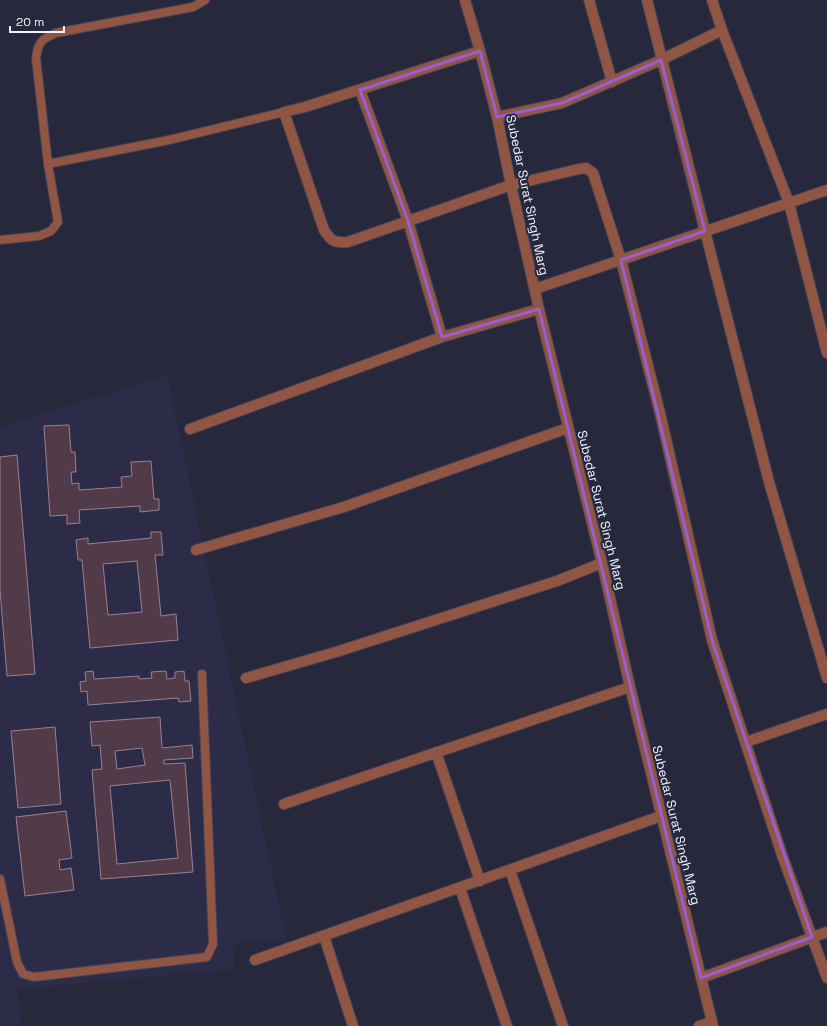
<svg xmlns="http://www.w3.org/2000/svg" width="827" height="1026" font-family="'Space Grotesk',sans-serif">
  <rect width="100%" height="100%" fill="#28283d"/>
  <path fill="#2d2c48" d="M167,375L286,939L233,943L234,969L18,989L20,1026H0V427Z"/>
  <path fill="#523b49" stroke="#9a8090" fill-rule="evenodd" d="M69,425L71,452H75L76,472H71L72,484L79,483V490L122,487L121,477L132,476L131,462L151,461L154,499H159V510L140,512V506L79,510L80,523L67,524V515L50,516L44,426Z
    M17,455L35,674L7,676L0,590V457Z
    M151,532H161L163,555H155L161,616L176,614L178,640L90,648L82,560H78L76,540L88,538V544L151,538ZM137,561L142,612L108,615L103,564Z
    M93,671L94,679L139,676V679L152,678L151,672L166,671L167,679L175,678V672L184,671L185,681H189L191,701L179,702L178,698L88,705L87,691L81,692L80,682L86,681L85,672Z
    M160,717L162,748L192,745L193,758L164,760V764L185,763L193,872L101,879L92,770L102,769L100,745L92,746L90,722ZM142,748L145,765L117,769L115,751ZM170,780L178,858L117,864L110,786Z
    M55,727L61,804L18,808L11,731Z
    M66,811L72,858L59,860L60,870L71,868L74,890L25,896L16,817Z"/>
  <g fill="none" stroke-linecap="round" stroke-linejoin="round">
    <g stroke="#444458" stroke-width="10">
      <path id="service" d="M48,164L169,140L284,112
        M0,240L39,236L51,231L58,222L48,164L36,58C38,42 42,39 56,33L193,7L205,0
        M0,879L17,962L23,974L34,977L207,957L213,944L202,674"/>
    </g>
    <g stroke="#444458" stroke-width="12">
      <path id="minor" d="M465,0L480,51L497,117L511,185L539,309L602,563L630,687L713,1026
        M589,0L612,82
        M647,0L705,231L769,482L827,678
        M712,0L722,30L789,203L827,353
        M480,51L305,107L284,112L324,230C331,241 334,243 348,242L511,185L579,169L586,168L593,173L621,260L660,413L712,640L782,855L827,978
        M360,90L408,221L442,337
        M497,117L562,103L661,60L722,30
        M535,289L827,190
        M190,429L442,337L539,309
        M196,550L344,507L568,428
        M246,678L336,652L557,581L602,563
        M746,742L827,714
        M436,752L480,881
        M284,804L630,687
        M510,870L563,1026
        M460,888L507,1026
        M324,936L353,1026
        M255,960L661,816
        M701,978L827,932
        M699,1026L711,1022"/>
    </g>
    <use href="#service" stroke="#915643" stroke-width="8"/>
    <use href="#minor" stroke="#915643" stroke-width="10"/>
  </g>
  <path fill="none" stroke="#995ecf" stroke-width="3" stroke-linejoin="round" d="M480,51L497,117L562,103L661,60L705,231L621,260L712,640L812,937L701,978L539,309L442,337L408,221L360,90Z"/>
  <g text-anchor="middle" stroke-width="4" stroke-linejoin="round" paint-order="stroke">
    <g font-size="13" fill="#f2f3fe" stroke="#28283d">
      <text transform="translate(528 195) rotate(78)" y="5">Subedar Surat Singh Marg</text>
      <text transform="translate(602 510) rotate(76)" y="5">Subedar Surat Singh Marg</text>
      <text transform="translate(677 825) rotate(76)" y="5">Subedar Surat Singh Marg</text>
    </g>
  </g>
  <path d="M10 26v6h54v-6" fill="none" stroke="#f2f3fe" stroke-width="2"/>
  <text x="16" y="26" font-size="12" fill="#f2f3fe" stroke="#28283d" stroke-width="3" paint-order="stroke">20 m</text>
</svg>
